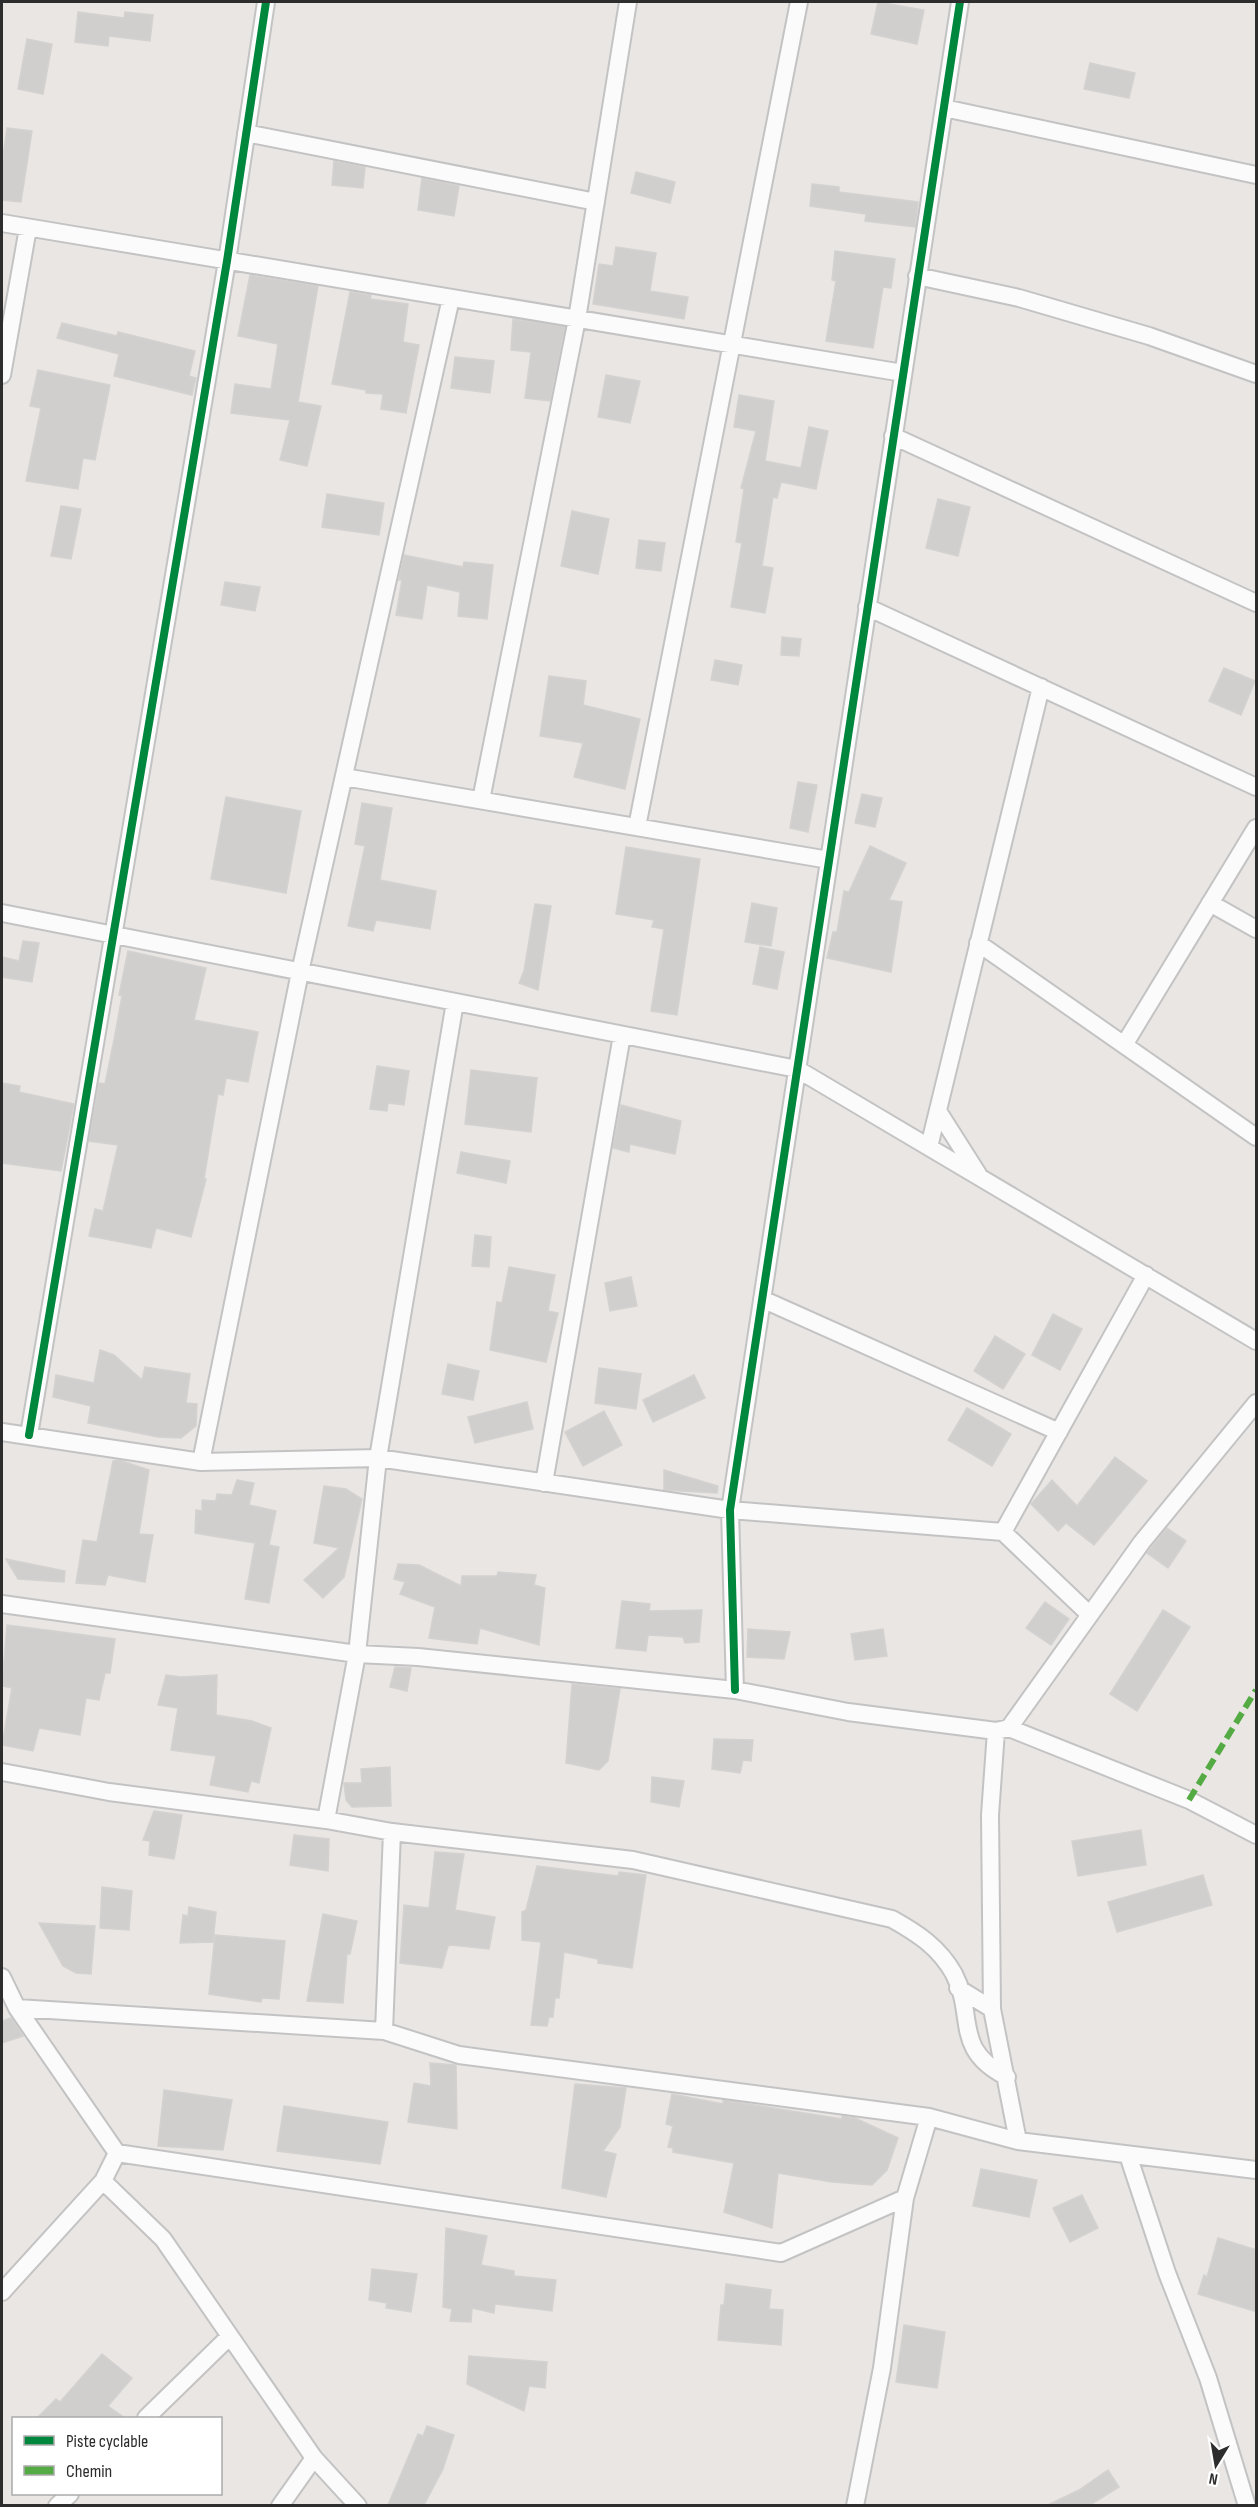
<svg xmlns="http://www.w3.org/2000/svg" width="1258" height="2507" font-family="'Sofia Sans Condensed',sans-serif">
  <rect width="100%" height="100%" fill="#e9e6e4"/>
  <path fill="#d1cfcd" stroke="#d4d2d0" stroke-width="1.5" d="M878,2L924,10L917,44L871,34Z
    M78,12L124,18L125,12L153,15L150,41L109,36L108,46L75,42Z
    M27,39L52,44L43,94L18,89Z
    M1090,63L1135,73L1129,98L1084,89Z
    M7,128L32,131L21,202L2,200V164Z
    M334,161L365,167L363,188L332,185Z
    M636,172L675,182L670,203L631,193Z
    M422,178L459,186L454,216L418,210Z
    M812,184L839,187V192L918,202L915,227L865,221L866,214L810,206Z
    M616,247L656,253L650,291L688,297L684,319L593,304L599,264L613,266Z
    M835,251L895,259L891,288L883,287L873,348L826,341L836,281L832,280Z
    M250,275L318,286L298,402L321,406L307,466L280,460L290,420L231,413L235,384L271,389L278,344L238,336Z
    M350,292L371,295L370,299L408,304L403,342L419,345L406,413L381,409L383,394L366,393V390L332,384Z
    M513,319L565,327L550,401L525,398L531,352L511,350Z
    M62,323L117,336L118,332L195,351L189,376L196,378L192,395L114,376L119,354L57,338Z
    M455,357L494,361L490,393L451,388Z
    M38,370L110,385L95,460L83,458L78,489L26,481L41,408L30,406Z
    M606,375L640,381L630,423L598,417Z
    M739,395L774,401L765,461L801,468L809,427L828,431L816,489L781,482L777,498L773,497L762,566L773,568L765,613L731,607L742,543L736,542L744,489L741,488L756,431L734,427Z
    M327,494L384,503L379,535L322,527Z
    M938,499L970,507L958,556L926,548Z
    M61,506L81,509L71,559L51,556Z
    M572,511L609,519L598,574L561,566Z
    M639,540L665,543L661,571L636,568Z
    M404,555L463,567L464,562L493,565L487,619L458,616L460,592L427,585L422,619L396,615L402,580H399Z
    M225,582L260,587L255,611L221,605Z
    M782,637L801,639L799,656L781,655Z
    M715,660L742,665L738,685L711,680Z
    M1224,668L1255,681L1241,715L1209,701Z
    M549,676L586,681L583,705L640,719L625,789L574,777L583,743L540,736Z
    M798,782L817,785L808,832L790,828Z
    M862,794L882,798L875,827L855,823Z
    M226,797L301,811L286,893L211,879Z
    M362,803L392,808L380,880L436,891L430,929L376,920L373,931L348,926L365,846L355,844Z
    M870,846L906,863L889,900L902,902L891,972L827,958L833,932H837L844,891L849,892Z
    M626,847L700,859L677,1015L651,1011L664,929L652,927L654,920L616,914Z
    M752,903L777,908L771,946L745,942Z
    M535,904L551,906L538,990L519,983L524,971Z
    M23,941L39,943L32,982L2,977V957L19,961Z
    M760,947L784,952L777,989L753,984Z
    M128,951L206,968L194,1020L258,1032L248,1082L226,1078L223,1095L218,1094L204,1179H206L191,1237L156,1228L151,1248L89,1236L95,1209L103,1211L118,1145L89,1141L99,1083L105,1084L114,1040L122,996L119,995Z
    M377,1066L409,1071L404,1105L388,1103L387,1111L370,1109Z
    M471,1070L537,1078L531,1132L465,1124Z
    M2,1083L20,1086L19,1092L74,1104L61,1171L2,1163Z
    M621,1105L681,1121L675,1154L630,1144L629,1152L613,1148Z
    M461,1152L510,1161L506,1183L457,1173Z
    M475,1235L491,1237L489,1267L472,1266Z
    M509,1267L555,1275L548,1311L558,1313L546,1362L490,1350L497,1302L502,1303Z
    M631,1277L637,1306L610,1311L605,1283Z
    M1053,1314L1082,1329L1060,1370L1032,1355Z
    M995,1336L1025,1354L1003,1389L974,1371Z
    M100,1350L114,1355L142,1380L145,1367L190,1374L186,1403L197,1404L196,1426L181,1438L158,1437L88,1423L91,1406L53,1397L56,1375L94,1383Z
    M448,1364L479,1371L473,1400L442,1394Z
    M599,1368L641,1374L636,1409L595,1403Z
    M694,1375L705,1398L653,1422L643,1400Z
    M527,1402L533,1429L475,1443L468,1417Z
    M967,1408L1011,1434L992,1466L948,1440Z
    M604,1411L622,1445L583,1466L565,1432Z
    M1115,1457L1147,1481L1094,1545L1066,1523L1058,1531L1031,1504L1052,1480L1077,1506Z
    M119,1460L149,1470L139,1534L153,1535L145,1582L108,1575L105,1585L76,1583L83,1540L97,1542L113,1461Z
    M664,1470L718,1486L717,1493L664,1490Z
    M237,1480L254,1483L249,1505L276,1511L269,1545L279,1547L269,1603L245,1599L255,1543L195,1533L196,1510L202,1511V1500L216,1501L217,1494L232,1495Z
    M324,1486L346,1489L362,1499L344,1577L323,1598L304,1580L339,1548L314,1543Z
    M1167,1528L1186,1541L1168,1568L1147,1553Z
    M6,1559L65,1571L64,1582L18,1579Z
    M398,1564L419,1565L461,1586L462,1576H497L498,1572L536,1575L534,1585L545,1588L539,1645L480,1628L477,1644L429,1638L435,1607L400,1594L405,1582L394,1579Z
    M622,1601L650,1604L649,1611L702,1610L699,1642L685,1643L683,1637L648,1635L646,1651L616,1648Z
    M1045,1602L1069,1619L1051,1645L1026,1628Z
    M1163,1610L1190,1627L1137,1711L1110,1694Z
    M7,1625L115,1639L110,1673H105L99,1700L86,1698L80,1735L39,1728L33,1751L2,1745L12,1688L2,1686Z
    M748,1629L790,1632L784,1659L747,1657Z
    M883,1629L887,1656L855,1660L851,1634Z
    M395,1667L411,1668L407,1691L390,1687Z
    M166,1675L181,1677L217,1675L216,1715L252,1721L271,1728L259,1783L251,1781L248,1792L210,1785L216,1756L171,1750L178,1708L158,1705Z
    M572,1684L620,1689L608,1761L599,1770L566,1763Z
    M714,1739L753,1740L751,1761L743,1760L740,1773L712,1769Z
    M390,1767L391,1806L352,1807L346,1800L344,1783H362L361,1769Z
    M652,1777L684,1781L679,1807L651,1802Z
    M154,1811L182,1815L174,1859L149,1855L150,1841L143,1840Z
    M1141,1830L1146,1865L1078,1876L1072,1841Z
    M294,1835L329,1839L328,1871L290,1865Z
    M435,1852L464,1854L455,1910L495,1917L489,1949L451,1945L448,1946L442,1968L400,1963L404,1905L429,1908Z
    M537,1866L618,1876L619,1872L646,1875L632,1968L598,1963V1959L564,1952L559,1998H555L553,2017H549L547,2026L531,2025L541,1942L522,1940V1912L526,1910Z
    M1203,1875L1212,1905L1117,1932L1108,1902Z
    M102,1887L132,1891L129,1930L100,1928Z
    M189,1907L216,1912L213,1942L180,1943L183,1915L188,1916Z
    M323,1914L357,1921L350,1954H347L343,2003L307,2001Z
    M39,1923L95,1926L91,1974L76,1973L63,1966Z
    M215,1935L285,1941L279,1999L262,1998L261,2002L209,1994Z
    M11,2018L23,2036L2,2043V2021Z
    M430,2063L456,2065L457,2129L408,2122L414,2083L431,2086Z
    M575,2084L626,2088L620,2127L603,2151L616,2154L606,2197L562,2188Z
    M164,2090L232,2100L223,2150L158,2146Z
    M672,2094L723,2104V2100L842,2119V2116L855,2118L898,2138L887,2170L872,2185L832,2182L778,2173L772,2228L724,2212L734,2163L673,2152V2148L668,2147L673,2126L666,2124Z
    M284,2106L388,2122L380,2164L277,2151Z
    M981,2169L1037,2180L1029,2217L973,2206Z
    M1082,2195L1098,2228L1070,2242L1053,2208Z
    M446,2228L487,2236L481,2265L514,2271V2276L556,2280L552,2311L495,2304L494,2313L472,2308L471,2322L450,2321L452,2309L443,2307Z
    M1218,2238L1257,2250V2312L1198,2294L1204,2275L1207,2277Z
    M372,2269L417,2274L411,2312L386,2308L387,2303L369,2300Z
    M726,2284L771,2290L769,2309L783,2310L781,2345L718,2340L721,2305H724Z
    M904,2325L945,2332L937,2388L896,2382Z
    M102,2354L132,2378L108,2406L125,2418H37L56,2399L60,2402Z
    M469,2356L547,2362L545,2388L529,2386L524,2411L467,2384Z
    M427,2426L454,2435L443,2469L424,2505H388L418,2434L423,2436Z
    M1108,2470L1119,2487L1090,2505H1048L1079,2490Z"/>
  <g fill="none" stroke-linecap="round" stroke-linejoin="round">
    <g stroke="#c4c3c4" stroke-width="20">
      <path id="minor" d="M944,108L1256,175
        M246,133L596,202
        M2,223L903,373
        M917,276L1019,298L1149,336L1256,374
        M2,375L28,228
        M893,436L1256,603
        M867,607L1256,787
        M344,777L829,860
        M481,800L577,319L628,2
        M637,827L799,2
        M1210,903L1256,929
        M2,913L797,1069L1256,1341
        M978,943L1256,1137
        M1124,1045L1256,828
        M938,1111L978,1174
        M929,1147L1041,687
        M762,1299L1059,1432
        M2,1432L201,1462L378,1458L730,1510L1003,1532L1090,1615
        M29,1435L227,261L266,2
        M201,1462L300,972L451,298
        M544,1483L622,1035
        M1003,1532L1146,1275
        M2,1604L357,1654L418,1657L735,1690L848,1712L996,1731L1009,1728L1189,1800L1256,1835
        M735,1690L730,1510L960,2
        M1009,1728L1142,1542L1256,1403
        M996,1731L990,1815L992,2009L1018,2141
        M2,1772L109,1792L326,1820L392,1832L633,1860L892,1919C917,1933 939,1947 954,1974C976,2016 952,2049 1007,2077
        M326,1820L357,1654L378,1458L455,1002
        M2,1977L17,2008L117,2153L103,2181L163,2239L314,2458L358,2506
        M958,1988L992,2009
        M17,2008L384,2031L459,2055L929,2117L1018,2141L1256,2170
        M384,2031L392,1832
        M117,2153L781,2253L905,2198
        M1128,2155L1167,2273L1208,2378L1247,2506
        M2,2292L103,2181
        M146,2418L230,2336
        M57,2506L70,2494
        M280,2506L314,2458
        M855,2506L882,2368L905,2198L929,2117"/>
    </g>
    <use href="#minor" stroke="#fcfbfb" stroke-width="16"/>
    <path stroke="#54ab44" stroke-width="6" stroke-dasharray="12 6" stroke-linecap="butt" d="M1189,1800L1256,1690"/>
    <g stroke="#fff" stroke-width="11">
      <path id="cycleway" d="M29,1435L227,261L266,2
        M735,1690L730,1510L960,2"/>
    </g>
    <use href="#cycleway" stroke="#00873e" stroke-width="8"/>
  </g>
  <rect width="1258" height="2507" fill="none" stroke="#2d2d2d" stroke-width="6"/>
  <rect x="12" y="2417" width="210" height="78" fill="#ffffff" stroke="#ababab" stroke-width="1.5"/>
  <rect x="24" y="2436" width="30" height="9" fill="#00873e" stroke="#ababab" stroke-width="1.5"/>
  <text x="66" y="2447" font-size="18" fill="#2d2d2d">Piste cyclable</text>
  <rect x="24" y="2466" width="30" height="9" fill="#54ab44" stroke="#ababab" stroke-width="1.5"/>
  <text x="66" y="2477" font-size="18" fill="#2d2d2d">Chemin</text>
  <g transform="translate(1216 2465) rotate(191)" stroke="#ffffff" stroke-width="4.5" paint-order="stroke">
  <path d="M0-4.5L10 22L0 15L-10 22Z" fill="#2d2d2d"/>
  <text y="-9" font-size="16" font-weight="bold" text-anchor="middle" fill="#2d2d2d">N</text>
  </g>
</svg>
